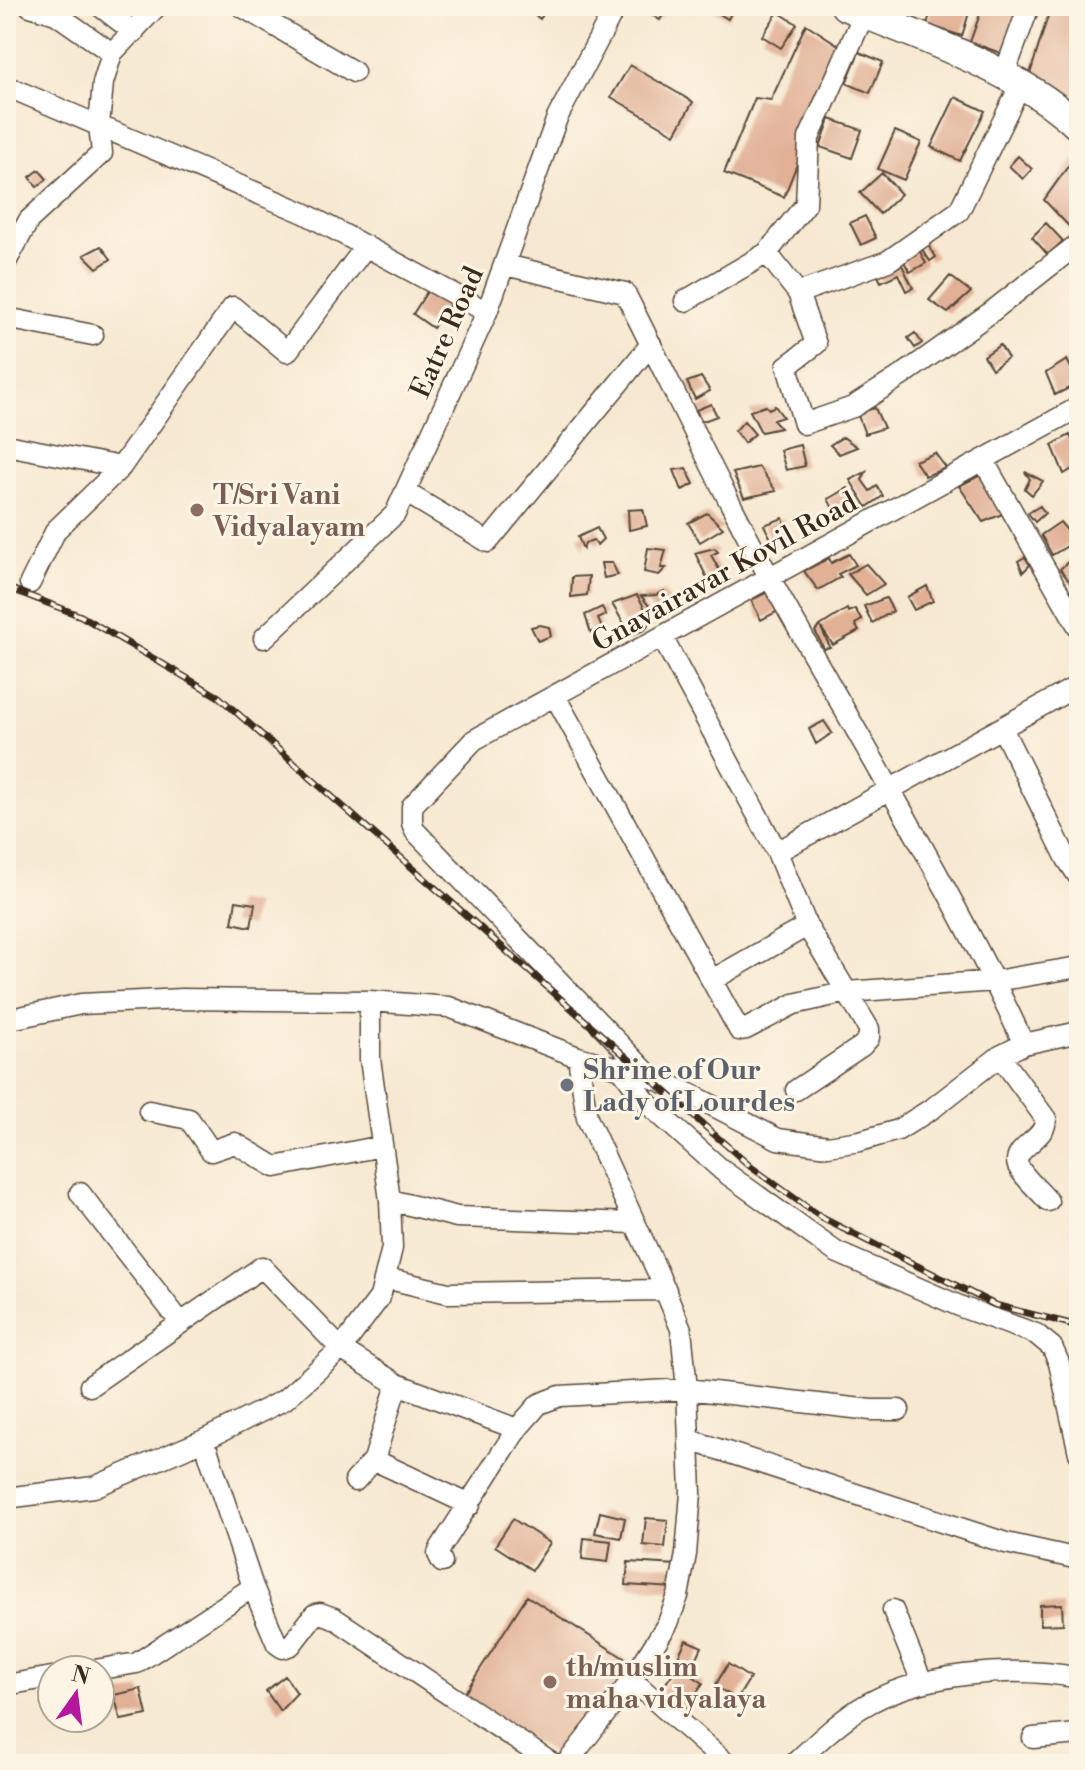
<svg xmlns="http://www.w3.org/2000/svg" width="1085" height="1770" font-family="'Libre Bodoni',serif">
  <rect width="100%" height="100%" fill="#fcf5e5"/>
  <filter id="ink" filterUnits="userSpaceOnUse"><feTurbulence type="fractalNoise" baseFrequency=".0125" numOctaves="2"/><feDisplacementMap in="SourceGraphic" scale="16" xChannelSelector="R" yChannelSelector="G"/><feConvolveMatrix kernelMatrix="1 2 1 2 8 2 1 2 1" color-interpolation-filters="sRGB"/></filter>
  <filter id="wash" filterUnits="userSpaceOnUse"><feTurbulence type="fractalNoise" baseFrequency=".006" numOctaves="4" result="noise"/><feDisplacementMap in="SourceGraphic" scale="32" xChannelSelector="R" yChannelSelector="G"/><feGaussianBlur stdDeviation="1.8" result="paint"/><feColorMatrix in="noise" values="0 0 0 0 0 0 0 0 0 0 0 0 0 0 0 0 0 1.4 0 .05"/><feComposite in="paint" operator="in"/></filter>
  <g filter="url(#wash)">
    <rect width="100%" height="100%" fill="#f7e9d1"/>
    <g id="blocks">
      <path fill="#e1b095" d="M524,6H549L540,19Z
        M637,6H668L660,20Z
        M706,6H735L728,19Z
        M932,6H971L962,36L927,25Z
        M983,6H1024L1006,55L970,42Z
        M1051,6L1079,20V91L1074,106L1030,74Z
        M778,12L797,24L781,48L762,36Z
        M806,24L843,48L784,197L724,173L755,98L771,100Z
        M859,52L883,62L870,93L846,83Z
        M630,65L693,102L675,134L611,97Z
        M955,97L985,111L960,161L931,147Z
        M830,119L862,130L852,158L820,147Z
        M895,131L921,142L904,180L878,169Z
        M1018,156L1032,169L1023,179L1009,166Z
        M1074,158L1079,164V237L1044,200Z
        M39,170L47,179L37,187L30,177Z
        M882,173L901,194L880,214L860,193Z
        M865,216L876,238L861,245L850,223Z
        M1046,223L1063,241L1048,255L1032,237Z
        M923,238L936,257L930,261L917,242Z
        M101,246L111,259L97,268L84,255Z
        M918,248L926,263L910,272L903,260Z
        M902,265L913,288L906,291L898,274L881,282L878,276Z
        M950,276L971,292L948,313L929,300Z
        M430,287L456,296L433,328L413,314Z
        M915,333L922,343L915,348L908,338Z
        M1000,345L1008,358L992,369L984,356Z
        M1067,360L1079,383L1055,395L1046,373Z
        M701,377L710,391L695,399L687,382Z
        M711,404L717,416L701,422L696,410Z
        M766,406L769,409L775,406L783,417L773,420L780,428L761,432L750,411Z
        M875,408L884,428L865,434L857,413Z
        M744,421L755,434L744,443L735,431Z
        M1070,435L1079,453V465L1064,474L1052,445Z
        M843,437L857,447L839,454L830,445Z
        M800,445L805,466L786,470L780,450Z
        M935,453L946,468L925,476L915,461Z
        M759,467L776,491L744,498L733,473Z
        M686,468L694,484L682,490L674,470Z
        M866,472L862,480L870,491L877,486L883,496L867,507L850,480Z
        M1025,472L1043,481L1032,495L1025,489L1030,479Z
        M983,474L1005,513L983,522L959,486Z
        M848,488L855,501L835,512L828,499Z
        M1040,506L1045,513L1035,522L1028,513Z
        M643,509L647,526L629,530L628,510Z
        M707,513L723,528L700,542L688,523Z
        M783,518L788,533L772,541L764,525Z
        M1060,522L1076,541L1052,555L1041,535Z
        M597,528L603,539L597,545L593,540L585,543L583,549L578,537Z
        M648,548L666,550L661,568H666L659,575L644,572Z
        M714,548L718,552L711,555L721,573L708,580L695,553Z
        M849,554L856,565L838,574L841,577L818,590L804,571L829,558L831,563Z
        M1025,557L1030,565L1023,572L1018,561Z
        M1079,558V576L1071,583L1060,569L1069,561L1075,563Z
        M601,563H612L618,575L604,578Z
        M866,564L884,584L866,595L848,574Z
        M589,576L587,595L571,597L572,577Z
        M927,586L933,601L914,610L907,597Z
        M772,590L782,609L761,620L751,600Z
        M664,591L673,604L658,617L641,596L656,595Z
        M637,595L651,619L645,630L631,635L612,604Z
        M886,598L893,611L872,623L864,606Z
        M602,607L606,615L598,619L602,628L591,633L585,615Z
        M847,609L848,612L855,609L862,620L855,624L859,631L833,645L820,626L830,647L824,649L815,631L820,626Z
        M540,625L549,627L551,636L538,641L531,627Z
        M824,721L832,733L816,744L809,729Z
        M236,901L255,904L251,927L232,923Z
        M600,1512L625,1518L621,1538L595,1533Z
        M646,1518L668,1520L665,1547L643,1545Z
        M513,1519L550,1543L532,1570L495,1546Z
        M584,1538L611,1541L608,1562L582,1559Z
        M628,1562L677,1565L675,1588L626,1585Z
        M527,1596L638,1667L569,1764L463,1696Z
        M1062,1604L1063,1624L1040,1625V1605Z
        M686,1640L702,1647L693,1666L677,1659Z
        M728,1664L750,1678L737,1699L715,1686Z
        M678,1666L703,1683L685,1710L659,1693Z
        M285,1676L297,1693L280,1711L266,1691Z
        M141,1689L147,1715L121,1720L114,1695Z"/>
    </g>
  </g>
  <g filter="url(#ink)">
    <use href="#blocks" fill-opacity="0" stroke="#574739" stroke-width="2"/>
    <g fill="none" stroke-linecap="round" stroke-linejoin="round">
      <g stroke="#574739" stroke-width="23">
        <path id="minor" d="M30,6L56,14L112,53
          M100,6L134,32
          M241,6L354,72
          M1004,75L1029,6
          M6,86L304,213L487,312
          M767,253L798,293L888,261L959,211L1021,84
          M6,262L29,220L102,153L99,125L103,83L112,53L157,6
          M505,265L625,293C673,388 719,486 771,580C856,734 950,884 1024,1044
          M798,293L816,344L787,366L804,424L853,407L904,374L990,313L1079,243
          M685,301L767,253L806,204L809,138L864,14
          M6,318L93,335
          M6,445L121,467
          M983,460L1079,628
          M405,492L488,542L651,344
          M30,583L56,530L121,467L233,307L287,352L366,246
          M662,637L777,852L807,926L869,1029V1038L862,1046L796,1090
          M264,638L395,514L487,312L557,118L616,6
          M555,696L739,1030L746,1029L794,1004L847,992L995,981L1079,967
          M1002,728L1067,859L1079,877
          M777,852L1079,685
          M712,980L807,926
          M6,1020L81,1004L182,999L370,1001
          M1000,1056L1046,1119C1046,1140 1011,1148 1018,1166C1024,1178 1039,1190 1048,1201
          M620,1067L648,1104L723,1171L836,1252L964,1308L1036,1334L1052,1347L1059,1363L1079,1453
          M649,1075L415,831L412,823V806L474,740L1079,407
          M149,1111L189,1119L211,1151L235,1143L275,1167L382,1146
          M80,1193L181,1323
          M390,1200L457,1217L634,1223
          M385,1278L448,1293L666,1290
          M90,1386L262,1267L341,1349L397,1384L517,1429
          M204,1440L253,1587L277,1644L283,1648L291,1645L314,1615L320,1613L334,1618L553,1764
          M690,1440L1006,1543L1079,1559
          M374,1460L470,1505
          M355,1481L374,1460L397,1384
          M6,1498L94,1487L204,1440L284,1400L341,1349L380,1297L392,1248L390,1200L370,1059V1001L449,1007L578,1057L651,1077L694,1096L778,1139L828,1146L860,1141L898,1130L933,1108L1000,1056L1024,1044L1079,1032
          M442,1562L438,1554L441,1547L517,1429L539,1404L560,1396L687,1389L871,1410H899
          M893,1610L922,1682
          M95,1670L137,1663L253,1587
          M632,1680L727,1764
          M6,1685L52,1677
          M1033,1738L1079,1734
          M566,1764L632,1680L668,1623L678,1596L686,1554L691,1493L687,1389L681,1329L658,1273L587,1118L578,1057
          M794,1764C814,1745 836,1724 859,1709C917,1672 1013,1665 1079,1678"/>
      </g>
      <g stroke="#574739" stroke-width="31">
        <path id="highway" d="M845,6C921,38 1020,70 1079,127"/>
      </g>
      <use href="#minor" stroke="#fff" stroke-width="20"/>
      <use href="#highway" stroke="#fff" stroke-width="28"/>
      <g stroke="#3b2a1e" stroke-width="7">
        <path id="rail" d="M6,587L81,616L219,697L751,1167L822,1218L995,1305L1079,1326"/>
      </g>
      <use href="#rail" stroke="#fcf5e5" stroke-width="4" stroke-dasharray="12" stroke-linecap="butt"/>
    </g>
  </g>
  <g fill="#8d6e63" stroke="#fcf5e5" stroke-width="3">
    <circle cx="197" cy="510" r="8"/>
    <circle cx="550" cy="1682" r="8"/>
  </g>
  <circle fill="#6b7280" stroke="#fcf5e5" stroke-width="3" cx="567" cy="1085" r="8"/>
  <g text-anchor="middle" stroke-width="6" stroke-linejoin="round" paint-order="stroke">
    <g font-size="28" fill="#3b2a1e" stroke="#fcf5e5">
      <text transform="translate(446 332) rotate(-66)" y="10">Eatre Road</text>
      <text transform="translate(724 571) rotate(-29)" y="10">Gnavairavar Kovil Road</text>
    </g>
    <g font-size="28" font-weight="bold" fill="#785e54" stroke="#fcf5e5" text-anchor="start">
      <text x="213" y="504">T/Sri Vani<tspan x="213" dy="32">Vidyalayam</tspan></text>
      <text x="566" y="1676">th/muslim<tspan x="566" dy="32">maha vidyalaya</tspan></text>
    </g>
    <g font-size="28" font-weight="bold" fill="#5b616d" stroke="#fcf5e5" text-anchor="start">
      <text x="583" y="1079">Shrine of Our<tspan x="583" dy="32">Lady of Lourdes</tspan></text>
    </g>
  </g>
  <rect width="1085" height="1770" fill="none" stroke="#fcf5e5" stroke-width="32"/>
  <g transform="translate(76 1694) rotate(14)"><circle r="38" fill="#fcf5e5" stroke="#afa495" stroke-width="2"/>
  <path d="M0-6L14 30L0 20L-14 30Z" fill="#b5179e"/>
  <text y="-12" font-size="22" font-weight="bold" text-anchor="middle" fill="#3b2a1e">N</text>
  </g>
</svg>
